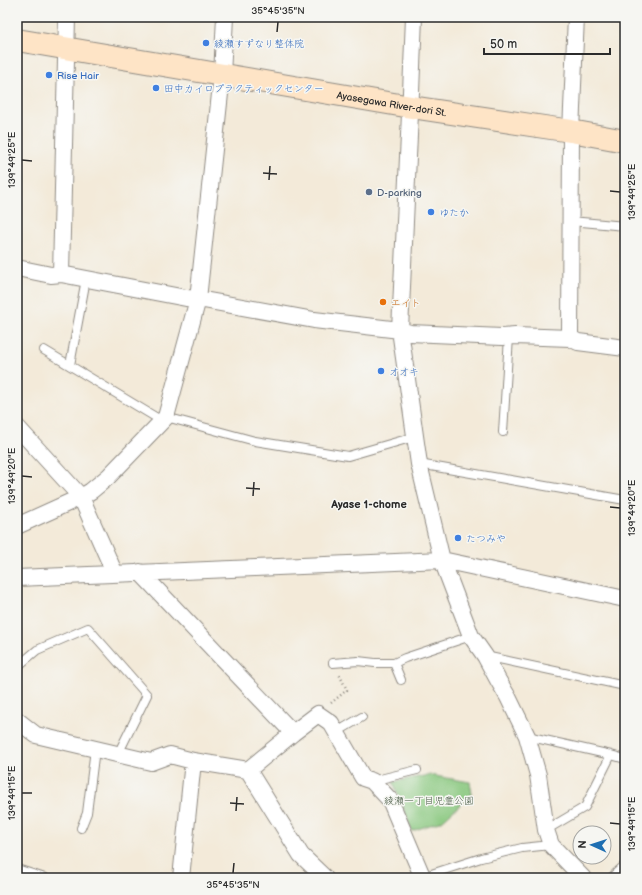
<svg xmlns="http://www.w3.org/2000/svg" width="642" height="895" font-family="'Balsamiq Sans','Klee One',sans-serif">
  <rect width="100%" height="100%" fill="#f6f6f2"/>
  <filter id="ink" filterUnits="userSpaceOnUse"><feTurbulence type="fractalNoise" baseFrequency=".025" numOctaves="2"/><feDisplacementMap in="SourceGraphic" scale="8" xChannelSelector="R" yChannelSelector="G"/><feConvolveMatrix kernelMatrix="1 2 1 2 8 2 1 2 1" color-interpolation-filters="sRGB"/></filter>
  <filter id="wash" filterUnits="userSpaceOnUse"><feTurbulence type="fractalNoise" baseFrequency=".012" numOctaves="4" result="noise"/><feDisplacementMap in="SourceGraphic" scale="16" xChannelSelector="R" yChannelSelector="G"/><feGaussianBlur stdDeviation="0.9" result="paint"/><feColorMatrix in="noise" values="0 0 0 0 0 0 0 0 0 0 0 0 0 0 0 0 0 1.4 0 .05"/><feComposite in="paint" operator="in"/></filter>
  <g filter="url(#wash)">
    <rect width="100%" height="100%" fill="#f3ead9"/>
    <path fill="#89c87f" stroke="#5a7a55" d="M429,775L470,782L472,794L442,821L412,831L393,782Z"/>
  </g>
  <g filter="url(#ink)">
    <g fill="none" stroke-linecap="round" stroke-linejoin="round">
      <g stroke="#8f8a82" stroke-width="10">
        <path id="lane" d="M571,221L625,226
          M44,350L162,421
          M70,365L86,279
          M166,417L255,441L348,456L414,437
          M503,432L509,337
          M419,464L625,500
          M485,656L625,686
          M333,663L358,661L375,663H394L405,658L471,636
          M394,663L401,680
          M17,667L37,650L88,628L147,695L118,754
          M337,732L362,717
          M527,736L611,755L625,759
          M372,781L417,770
          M81,828L87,813L95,749
          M546,830L585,807L611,755
          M17,869L45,878
          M422,877L481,858L522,848L551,845
          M613,878V876L625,865"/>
      </g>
      <g stroke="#8f8a82" stroke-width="18">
        <path id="street" d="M414,17L411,92L400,330L419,464L442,560L471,636L485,656L498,680L508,697L527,736L538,775L546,830L551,845L583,878
          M17,268L51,275L61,274L186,298L198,299L314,320L400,330L410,333L502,337L515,336L570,338L578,342L625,348
          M61,274L67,17
          M570,338L571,131L576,17
          M17,427L81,497L115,574
          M17,526L81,497L91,491L108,477L166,417L198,299L222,75L225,17
          M140,572L293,733
          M17,578L442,560L625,599
          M17,720L36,735L151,762L170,755L193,761L248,770L301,855L325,878
          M248,770L293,733L318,714L331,723L363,778L372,781L390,800L423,878
          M181,878L193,761"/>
      </g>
      <g stroke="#8f8a82" stroke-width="24">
        <g id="secondary">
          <path id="s1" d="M17,40L411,107L571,131L625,141"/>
        </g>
      </g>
      <path stroke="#8f8a82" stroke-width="2.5" stroke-dasharray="1 3" stroke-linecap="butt" d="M331,703L347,690L339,674"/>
      <use href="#lane" stroke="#fff" stroke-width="8"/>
      <use href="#street" stroke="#fff" stroke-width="16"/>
      <use href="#secondary" stroke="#fee4c6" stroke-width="22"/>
    </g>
  </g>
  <path fill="none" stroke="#2b2b2b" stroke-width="1.5" d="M277,32L278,22M22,160L32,161M263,173L277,174M269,180L270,166M610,191L620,192M22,476L32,477M246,488L260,489M253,496L254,482M610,507L620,508M22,793H32M230,803L244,804M236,811L237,797M610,823L620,824M233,873L234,863"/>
  <g fill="#3f7fe0" stroke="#f6f6f2" stroke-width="1.5">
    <circle cx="206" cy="43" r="4"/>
    <circle cx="49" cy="75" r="4"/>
    <circle cx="156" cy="88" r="4"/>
    <circle cx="431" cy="212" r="4"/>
    <circle cx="381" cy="371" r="4"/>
    <circle cx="458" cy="538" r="4"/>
  </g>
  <circle fill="#5c6f8a" stroke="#f6f6f2" stroke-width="1.5" cx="369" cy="192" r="4"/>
  <circle fill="#e8710a" stroke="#f6f6f2" stroke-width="1.5" cx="383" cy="302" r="4"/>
  <g text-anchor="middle" stroke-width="3" stroke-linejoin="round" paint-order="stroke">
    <g font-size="10" fill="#366cbe" stroke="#f6f6f2" text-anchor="start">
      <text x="214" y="47">綾瀬すずなり整体院</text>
      <text x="57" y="79">Rise Hair</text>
      <text x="164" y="92">田中カイロプラクティックセンター</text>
      <text x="439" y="216">ゆたか</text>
      <text x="389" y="375">オオキ</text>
      <text x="466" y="542">たつみや</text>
    </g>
    <g font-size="10" fill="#2b2b2b" stroke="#f6f6f2">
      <text dy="4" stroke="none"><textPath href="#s1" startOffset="380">Ayasegawa River-dori St.</textPath></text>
    </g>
    <g font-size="10" fill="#4e5e75" stroke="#f6f6f2" text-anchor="start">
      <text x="377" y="196">D-parking</text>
    </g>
    <g font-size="10" fill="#c56008" stroke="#f6f6f2" text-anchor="start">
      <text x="391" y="306">エイト</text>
    </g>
    <g font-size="10" fill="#475a44" stroke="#f6f6f2">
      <text x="429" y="804">綾瀬一丁目児童公園</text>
    </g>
    <g font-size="11" font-weight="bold" fill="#2b2b2b" stroke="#f6f6f2">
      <text x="369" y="508">Ayase 1-chome</text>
    </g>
  </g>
  <rect width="642" height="895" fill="none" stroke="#f6f6f2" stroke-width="44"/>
  <g transform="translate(592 845) rotate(273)"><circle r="19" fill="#f6f6f2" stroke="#a5a5a2"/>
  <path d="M0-3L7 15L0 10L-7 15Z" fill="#1f6fb2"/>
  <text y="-6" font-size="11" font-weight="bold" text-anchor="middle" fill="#2b2b2b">N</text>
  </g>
  <path d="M484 48v6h126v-6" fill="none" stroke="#2b2b2b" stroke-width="2"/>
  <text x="490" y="48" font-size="12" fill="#2b2b2b" stroke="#f6f6f2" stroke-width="3" paint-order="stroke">50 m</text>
  <rect x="22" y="22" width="598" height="851" fill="none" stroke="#2b2b2b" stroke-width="1.5"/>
  <g font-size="10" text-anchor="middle" fill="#2b2b2b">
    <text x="278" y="14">35°45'35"N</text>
    <text transform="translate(11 160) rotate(-90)" y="4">139°49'25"E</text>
    <text transform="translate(631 192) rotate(-90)" y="4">139°49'25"E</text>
    <text transform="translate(11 476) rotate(-90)" y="4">139°49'20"E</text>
    <text transform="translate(631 508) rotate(-90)" y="4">139°49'20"E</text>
    <text transform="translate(11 793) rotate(-90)" y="4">139°49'15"E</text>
    <text transform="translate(631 824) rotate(-90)" y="4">139°49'15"E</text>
    <text x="233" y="888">35°45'35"N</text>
  </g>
</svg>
